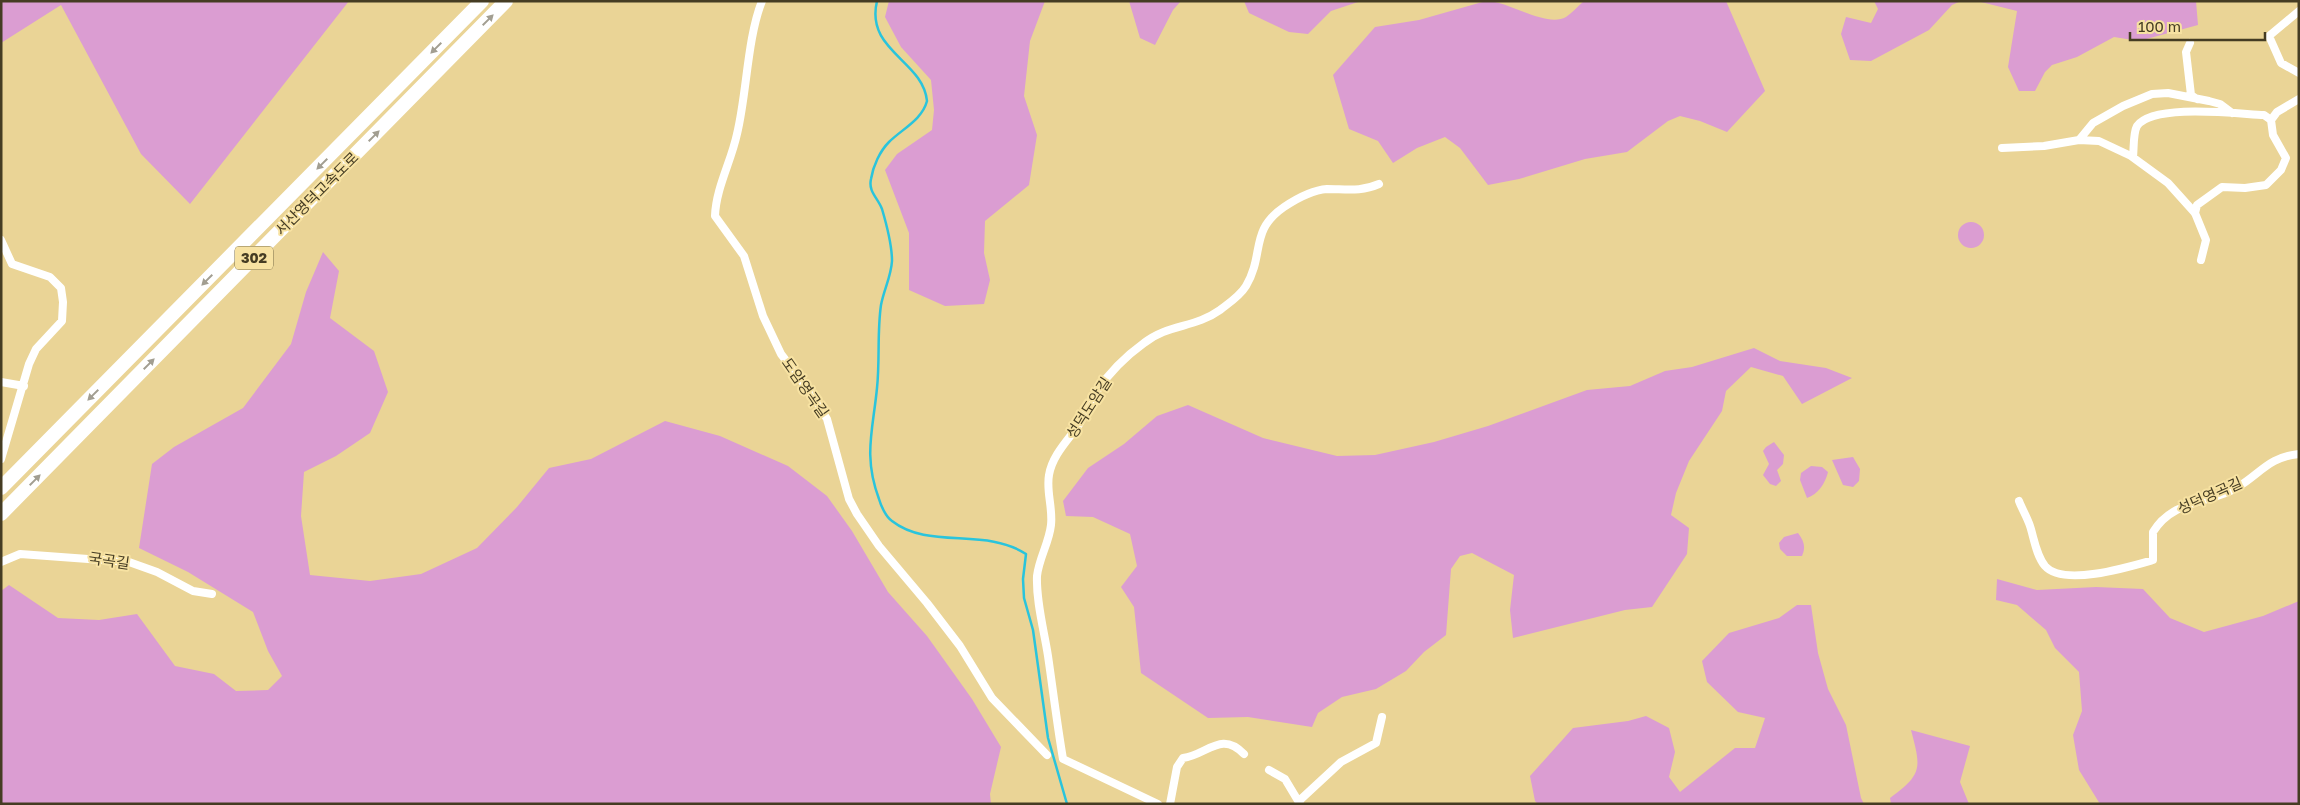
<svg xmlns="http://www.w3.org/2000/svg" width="2300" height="805" font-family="'Golos Text','Noto Sans KR',sans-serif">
  <rect width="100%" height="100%" fill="#ead496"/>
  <path fill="#db9dd2" d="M1,1H349L190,204L141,154L61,5L1,43Z
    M889,1H1045L1030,41L1024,96L1037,135L1029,185L985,221L984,253L990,280L984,304L945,306L909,290V233L885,170L897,154L932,130L934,110L931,80L901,47L885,17Z
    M1129,1H1181L1173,10L1155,45L1140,38Z
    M1244,1H1361L1331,11L1308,34L1289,32L1249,13Z
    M1486,1C1509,1 1546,28 1566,17C1572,13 1578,6 1584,1H1726L1765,91L1727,132L1700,121L1680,116L1668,121L1627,152L1585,159L1519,179L1488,185L1460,148L1445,137L1417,148L1393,163L1378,141L1349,129L1333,75L1375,27L1419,20Z
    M1874,1H1961L1952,5L1929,30L1871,61L1850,60L1841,34L1846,17L1871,23L1878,9Z
    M1977,1H2196L2198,25L2139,41L2114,37L2077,57L2052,65L2045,72L2035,91H2019L2008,67L2017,11Z
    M1958 235a13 13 0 1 1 26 0a13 13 0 1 1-26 0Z
    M323,252L339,271L330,318L374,351L388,392L370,433L336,456L304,472L301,516L310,575L370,581L421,574L477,548L517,507L549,468L591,459L665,421L720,436L788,466L827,496L852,531L888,592L927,636L972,699L1001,747L990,794L991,804H1V591L9,585L58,618L99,620L137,614L175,666L214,674L236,691L268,690L282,676L268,651L253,612L188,572L139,548L152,464L174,447L243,408L291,344L306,292Z
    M1754,348L1780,361L1826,368L1852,378L1802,404L1783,376L1751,367L1726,391L1722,411L1689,461L1676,493L1671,515L1689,528L1687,554L1652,607L1625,610L1513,638L1510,610L1514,575L1472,553L1460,556L1451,569L1446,635L1424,652L1406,671L1376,689L1342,697L1318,713L1312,727L1248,717L1208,718L1141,673L1134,607L1121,587L1137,566L1130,534L1093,517L1066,516L1063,501L1088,468L1124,444L1157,416L1188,405L1263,438L1337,456L1375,455L1434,442L1488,426L1587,390L1630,386L1665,371L1692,367Z
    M1774,442L1784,455L1783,464L1777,470L1781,481L1776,486L1770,484L1763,475L1769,464L1763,451L1766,447Z
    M1853,457L1860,469L1859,481L1853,487L1843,485L1832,460Z
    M1811,466L1822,467L1828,472C1825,484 1818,494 1807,498L1800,480L1801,473Z
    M1798,533C1804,541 1806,547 1802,556H1787L1780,549L1779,543L1784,537Z
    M1997,579L2037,590L2096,587L2143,589L2170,618L2204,632L2263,616L2299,601V804H2100L2079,770L2073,735L2082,711L2079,672L2055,648L2046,630L2017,605L1996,600Z
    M1797,605H1811L1818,653L1828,689L1846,725L1861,798L1864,804H1538L1535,801L1530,776L1573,728L1628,721L1646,716L1669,728L1675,752L1669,777L1680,792L1735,748H1755L1765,718L1738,712L1707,682L1702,661L1729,633L1779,618Z
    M1911,730L1970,746L1960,782L1969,804H1891L1890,798C1923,774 1921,768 1911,730Z"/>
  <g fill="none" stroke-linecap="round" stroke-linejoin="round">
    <path stroke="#2ac4dc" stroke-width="2.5" d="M877,1C865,51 923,60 927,101C922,120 902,129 889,142C880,151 873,166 871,179C868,192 878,198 882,209C887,226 892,244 892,261C891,277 884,289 881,305C877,332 880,360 877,388C873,430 863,456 879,499C881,506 886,517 892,521C929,550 985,527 1026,554L1023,579L1024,598L1033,630L1048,738L1067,804"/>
    <path stroke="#fff" stroke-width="8" d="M762,1C747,39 747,93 737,134C731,162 716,188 715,216L744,256L763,316L781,354L813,396L827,419L849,499L857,514L879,546L927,603L960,646L992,698L1047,755
      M2299,11L2269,36L2281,63L2299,73
      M2190,43L2186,52L2191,95L2197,99
      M2079,140L2093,123L2123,106L2152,94L2168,93L2209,101L2220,104L2232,113
      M2002,148L2044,146L2079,140L2099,141L2131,156L2168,183L2195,213L2206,240L2201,260
      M2133,157C2134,148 2133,133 2137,126C2153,103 2238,114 2264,115L2271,120
      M2195,213L2197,205L2222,187L2245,188L2266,185L2281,170L2286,158L2273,135L2271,120L2277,112L2299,99
      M1,240L12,264L50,277L61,288L63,302L62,321L36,349L29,364L1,459
      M1,382L24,386
      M2019,501C2022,509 2027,517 2030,526C2034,538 2036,555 2045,566C2063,587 2129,567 2153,560V532C2173,499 2210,504 2238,487C2261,473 2269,457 2299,454
      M1,562L20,554L129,562L157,572L193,591L212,594
      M1269,770L1285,779L1300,804
      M1300,800L1341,762L1376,743L1382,717
      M1158,804L1063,759C1057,724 1053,690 1048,656C1044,630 1036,602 1037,576C1039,558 1049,543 1051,525C1053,508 1046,491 1049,475C1052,456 1067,441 1078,426C1085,415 1089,403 1096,392C1109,373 1126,356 1144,343C1168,324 1195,328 1220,310C1229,303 1240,296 1246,286C1265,254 1249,231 1284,207C1296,199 1312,190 1327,189C1346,189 1361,192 1379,184
      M1170,804L1177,767L1183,758C1207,755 1221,730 1244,754"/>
    <path stroke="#fff" stroke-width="14" d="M1,488L482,1
      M1,514L506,1"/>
  </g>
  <defs><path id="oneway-solid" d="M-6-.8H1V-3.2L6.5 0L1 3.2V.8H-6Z" transform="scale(1.25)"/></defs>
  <g fill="#a29e91">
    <use href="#oneway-solid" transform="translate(488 20) rotate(-45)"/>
    <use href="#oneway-solid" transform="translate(436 48) rotate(135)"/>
    <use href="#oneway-solid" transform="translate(374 136) rotate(-45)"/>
    <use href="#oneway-solid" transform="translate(322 164) rotate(135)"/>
    <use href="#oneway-solid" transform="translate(207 280) rotate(135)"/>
    <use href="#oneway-solid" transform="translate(149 364) rotate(-45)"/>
    <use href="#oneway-solid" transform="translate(93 395) rotate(135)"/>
    <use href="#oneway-solid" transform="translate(35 480) rotate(-45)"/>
  </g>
  <g text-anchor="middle" stroke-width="4" stroke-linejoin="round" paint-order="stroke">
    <rect fill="#f7e2a2" stroke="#7a6e49" stroke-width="1" x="235" y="246.5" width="38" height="23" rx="4"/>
    <g font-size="14" font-weight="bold" fill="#453c23">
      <text x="254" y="263">302</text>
    </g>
    <g font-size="15" fill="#453c23" stroke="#f7e2a2">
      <text transform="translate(317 194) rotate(-45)" y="5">서산영덕고속도로</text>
      <text transform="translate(805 388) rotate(55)" y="5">도암영곡길</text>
      <text transform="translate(1089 408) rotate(-57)" y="5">성덕도암길</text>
      <text transform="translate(2210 496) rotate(-24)" y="5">성덕영곡길</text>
      <text transform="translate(109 561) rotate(8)" y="5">국곡길</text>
    </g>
  </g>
  <rect width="2300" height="805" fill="none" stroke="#453c23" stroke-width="5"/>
  <path d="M2130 32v8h135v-8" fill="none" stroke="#453c23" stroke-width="2.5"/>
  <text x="2138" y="32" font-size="15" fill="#453c23" stroke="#f7e2a2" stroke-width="4" paint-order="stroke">100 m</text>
</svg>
